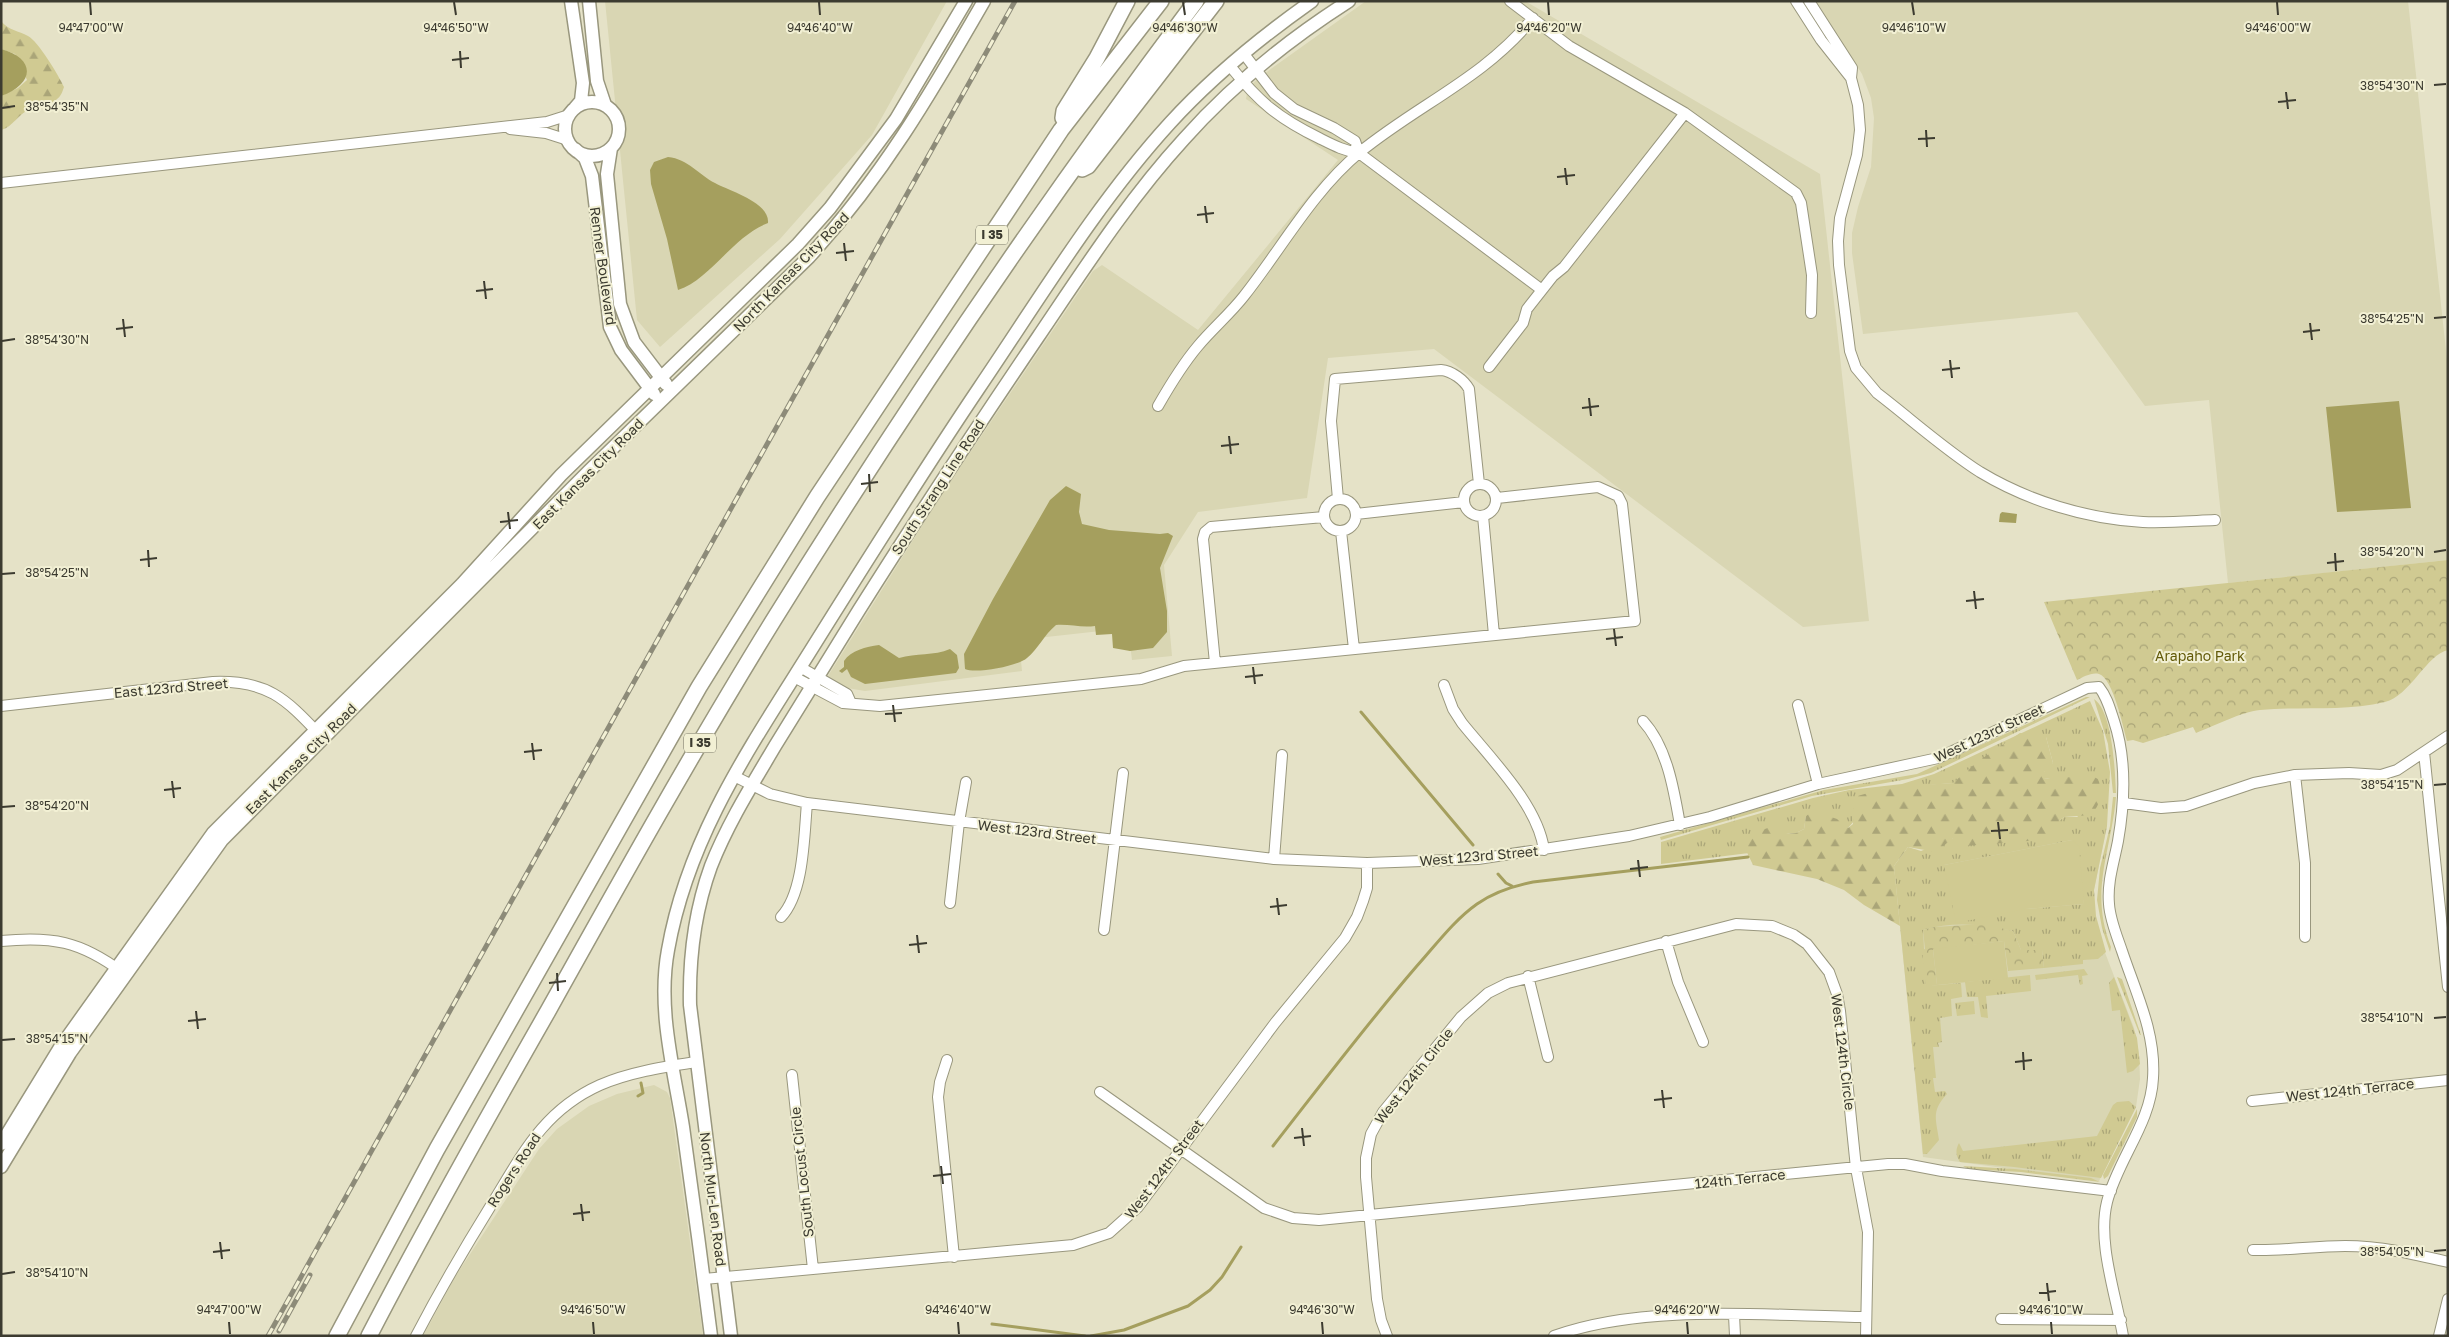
<svg xmlns="http://www.w3.org/2000/svg" width="2449" height="1337" font-family="'Golos Text',sans-serif">
  <defs>
    <pattern id="grass-tufts" width="24" height="20" patternUnits="userSpaceOnUse" patternTransform="scale(1.25)"><rect width="24" height="20" fill="#d0ca92"/><path d="M3 7l-1-3M5 7V3M7 7l1-3M15 17l-1-3M17 17v-4M19 17l1-3" fill="none" stroke="#aaa578"/></pattern>
    <pattern id="forest-firs" width="22" height="20" patternUnits="userSpaceOnUse" patternTransform="scale(1.25)"><rect width="22" height="20" fill="#d0ca92"/><path d="M5 1l3.5 6h-7zM16 11l3.5 6h-7z" fill="#aaa578"/></pattern>
    <pattern id="park-crowns" width="20" height="18" patternUnits="userSpaceOnUse" patternTransform="scale(1.25)"><rect width="20" height="18" fill="#d0ca92"/><path d="M2 6a3 3 0 1 1 6 0M12 15a3 3 0 1 1 6 0" fill="none" stroke="#aaa578"/></pattern>
  </defs>
  <rect width="100%" height="100%" fill="#e5e2c7"/>
  <path fill="#d9d6b3" d="M605,1H947L872,135L780,239L660,347L637,320Z
    M1366,1H1525L1820,174L1869,621L1803,627L1434,349L1328,358L1307,498L1198,512L1164,565L1172,656L1132,660L1128,628L1019,640L1022,671L865,691L823,684L940,497L1093,271L1102,265L1198,330L1338,160L1246,99L1248,88L1261,76Z
    M1816,1H2408L2448,369V560L2228,583L2209,400L2145,406L2077,312L1863,334L1852,253V233L1858,207L1871,167L1874,118L1871,98L1862,74Z
    M2107,826L2094,890L2095,915L2099,937L2134,1028L2139,1054L2140,1079L2136,1107L2099,1181L1923,1157L1894,866Z
    M654,1085L667,1092L670,1098L703,1335L423,1336L455,1277L539,1149L557,1129L589,1106L617,1094Z"/>
  <path fill="url(#grass-tufts)" fill-rule="evenodd" d="M2086,697H2090L1931,773L1908,779L1812,796L1661,840L1660,837L1824,790L1917,774Z
    M2094,699C2113,712 2115,772 2116,793H2113L2108,744Z
    M2090,701L2103,731L2110,772L2107,826L2094,890L2096,916L2106,952L2098,959L2083,960V964L2044,968L2042,950H2021L2013,931C1983,924 1953,921 1923,930L1926,986L1961,983L1962,997L1951,999L1952,1016L1940,1018L1942,1042L1938,1043L1939,1047H1933L1936,1078H1933L1935,1092L1945,1091L1947,1094C1931,1111 1936,1119 1939,1140L1927,1154H1923L1894,866L1908,847L1921,851L1953,838L2059,821L2064,817H2078L2050,779L2044,778V772L2053,763L2046,737L1953,783L1882,789L1848,828L1806,816L1804,829L1796,833L1786,834L1748,851L1749,853L1661,864V842L1813,798L1849,790L1902,784L1934,774ZM2072,840L2084,904L2026,909L1944,865Z
    M2113,797H2116C2111,853 2089,891 2111,947L2110,952L2102,928L2097,900L2100,868L2110,826Z
    M2084,969L2088,975L2082,976L2083,984L2080,985L2078,975L2036,980L2035,975Z
    M2030,975L2031,991L1986,996L1988,1018L1981,1017L1978,997H1967L1965,982Z
    M2114,977L2137,1038L2140,1064L2133,1071L2127,1073L2120,1010L2112,1011L2109,983Z
    M2117,977L2122,979L2141,1035H2140Z
    M1974,1001L1975,1014L1957,1016L1955,1003Z
    M2129,1101L2136,1107L2101,1178L2014,1167L1960,1162C1956,1156 1955,1150 1959,1143L1963,1151L2097,1136L2113,1105L2117,1102Z
    M2137,1109V1117L2108,1176L2104,1179L2103,1175Z
    M1963,1166L2015,1169L2091,1178L2100,1182L2021,1172L1968,1169Z"/>
  <path fill="url(#forest-firs)" d="M1,21C8,30 19,31 28,36C38,41 59,76 64,87C62,93 61,96 56,100C49,106 38,105 30,109C18,114 13,127 1,130V96L18,88L27,80L15,54L1,49Z
    M2020,733L2046,737L2053,763L2050,770L2044,772V778L2050,779L2090,775L2098,779C2103,792 2101,804 2091,815L2064,817L2059,821L2058,835L2028,841L1965,846L1953,838L1936,852L1908,847L1894,866L1900,926L1864,905L1844,890L1817,879L1753,865L1742,842L1748,835L1779,824L1786,834L1796,833L1804,829L1806,816L1813,811L1837,819L1848,828L1853,824L1854,797L1889,787L1953,783L1977,762Z"/>
  <path fill="url(#park-crowns)" d="M2448,560V650C2427,654 2410,696 2385,702C2344,712 2302,706 2260,710C2241,712 2214,726 2196,733L2193,727L2143,743L2133,740L2127,741C2123,727 2113,678 2099,674C2092,672 2083,677 2077,680L2044,602Z
    M1983,924L2013,931L2021,950H2042L2044,968L2008,971L2004,941L1933,950L1937,985L1926,987L1922,950L1925,949L1923,930L1934,927Z"/>
  <path fill="#d0ca92" d="M2072,840L2079,846L2084,904L2026,909L1956,923L1944,865Z
    M2004,941L2008,978L1937,985L1933,949Z"/>
  <path fill="#a59f5e" d="M1,49C37,59 34,84 1,96Z
    M668,157C688,159 699,175 715,183C729,191 770,202 768,223C733,236 710,280 678,290L667,239L651,184L650,170L654,162Z
    M2399,401L2411,508L2337,512L2326,407Z
    M1066,486L1081,494L1079,512L1082,524L1109,530L1160,534L1168,533L1173,536L1160,568L1167,611V632L1153,648L1130,651L1113,648L1112,634L1096,635L1095,626C1081,628 1070,624 1056,625C1044,635 1038,649 1027,658C1018,666 976,674 965,669L964,654L993,599L1050,500Z
    M2002,512L2017,514L2016,523L1999,522L2000,514Z
    M879,645L899,658C916,653 934,656 950,649L957,655L959,668L956,673L865,684L851,677L847,669L842,673L839,671L844,667V661C851,650 866,647 879,645Z"/>
  <g fill="none" stroke-linecap="round" stroke-linejoin="round">
    <path stroke="#a59f5e" stroke-width="3" d="M1361,712L1473,845
      M1498,874L1506,883L1512,886
      M638,1096L643,1093L641,1083
      M1273,1146C1320,1086 1366,1025 1416,967C1435,946 1453,921 1477,904C1494,892 1513,886 1533,882L1748,857
      M992,1324L1085,1336
      M1091,1336L1124,1330L1188,1306L1210,1290L1222,1277L1241,1247"/>
    <g stroke="#99977e" stroke-width="12">
      <path id="minor" d="M1510,1L1569,46L1685,113L1796,193L1801,203L1812,275L1811,313
        M1796,1L1821,40L1851,78
        M1809,1L1852,68L1851,78L1858,105L1860,130L1857,155L1840,218L1838,241L1839,265L1850,351L1856,368L1877,393C1911,419 1944,449 1980,472C2028,501 2087,519 2143,522C2167,523 2191,521 2215,520
        M1244,54L1274,93L1294,109L1334,128L1355,141L1359,153
        M1230,66C1259,102 1278,118 1319,138C1333,145 1344,151 1359,153L1542,290
        M510,129L546,133L568,140
        M1,183L547,122L569,115
        M1489,367L1523,323L1527,309L1553,276L1564,267L1685,113
        M1158,406C1170,385 1182,365 1198,346C1212,329 1230,314 1244,296C1282,248 1312,192 1360,152C1419,104 1484,78 1533,18
        M1464 500a16 16 0 1 1 32 0a16 16 0 1 1-32 0Z
        M1338,499L1331,421L1335,379L1441,370C1452,371 1464,380 1469,389L1479,484
        M1324 515a16 16 0 1 1 32 0a16 16 0 1 1-32 0Z
        M1356,514L1464,502
        M1483,516L1494,635
        M1341,531L1354,649
        M1215,663L1203,539L1205,532L1211,527L1324,517
        M800,667L847,694L851,703
        M794,677L843,703L880,706L1141,679L1184,666L1635,621L1622,504L1618,496L1598,487L1497,498
        M1444,685L1453,709L1462,723C1491,759 1538,805 1544,850
        M1798,705L1818,784
        M1,706L213,682C267,680 285,698 320,735
        M1643,721C1667,747 1674,790 1680,825
        M2424,752L2448,987
        M2295,775L2305,863V937
        M734,776L770,794L807,803L1274,859L1367,863L1478,859L1629,836L1710,817L1818,784L1938,758L2087,688L2099,687C2107,697 2110,709 2114,721C2127,760 2125,801 2118,841C2114,862 2107,882 2109,904C2110,920 2117,936 2122,951C2136,993 2156,1033 2153,1078C2151,1123 2118,1159 2107,1202C2097,1242 2116,1295 2123,1336
        M2124,803L2161,808L2186,806L2254,783L2295,775L2349,773L2381,775L2397,770L2448,736
        M1274,859L1282,755
        M950,903L959,822L966,782
        M781,917C804,893 804,836 807,803
        M1104,930L1123,773
        M1,941C52,936 80,941 122,972
        M1666,941L1678,982L1703,1042
        M1528,976L1548,1057
        M947,1060L940,1082L938,1097L954,1257
        M792,1075L813,1269
        M1100,1092L1264,1208L1293,1218L1319,1220L1888,1164H1905L1942,1171L2111,1191
        M2252,1101L2448,1080
        M2253,1250C2284,1251 2314,1246 2345,1246C2380,1246 2414,1254 2448,1262
        M704,1279L1073,1245L1109,1233L1138,1207L1275,1023L1345,938L1357,917L1363,901L1367,888V863
        M1734,1315L1735,1336
        M2001,1319L2121,1320
        M416,1336C439,1292 464,1249 490,1207C521,1157 542,1111 600,1085C630,1072 664,1067 696,1062
        M1387,1336L1381,1320L1377,1299L1366,1177V1158L1371,1134L1383,1112L1461,1017L1488,993L1508,983L1736,924L1772,926L1794,935L1807,944L1829,972L1837,994L1840,1011L1856,1168L1868,1232L1866,1336
        M1554,1336C1646,1303 1769,1316 1866,1317
        M2439,1336L2448,1299"/>
    </g>
    <g stroke="#99977e" stroke-width="15">
      <path id="major" d="M571,1L583,83L581,101L575,108
        M589,1L597,81L605,105
        M565 129a27 27 0 1 1 54 0a27 27 0 1 1-54 0Z
        M611,148L607,174L620,304L634,342L666,384
        M575,149L585,158L592,176L610,327L621,350L654,394
        M1,1144L61,1046L213,833L462,584L561,475L798,244L830,208L896,119L966,1
        M1,1167L70,1053L222,840L589,471L809,257C882,177 930,95 984,1
        M711,1336C702,1266 693,1197 683,1127C674,1070 657,1009 668,950C688,836 751,746 811,650C866,562 921,474 979,388C1040,298 1097,203 1170,123C1212,77 1261,37 1312,1
        M731,1336L690,1005C689,958 695,910 711,866C728,823 752,785 775,746C803,701 831,655 859,610C917,518 977,427 1038,337C1084,269 1129,199 1184,139C1232,85 1288,40 1349,1"/>
    </g>
    <g stroke="#99977e" stroke-width="18">
      <path id="highway" d="M1063,118L1064,111L1097,58L1127,1
        M1082,169L1088,166L1216,1
        M337,1336L437,1149L699,687L817,497L1061,130L1161,1
        M369,1336C426,1226 487,1118 548,1011C621,880 694,749 773,621C905,408 1046,201 1196,1"/>
    </g>
    <use href="#minor" stroke="#fff" stroke-width="10"/>
    <use href="#major" stroke="#fff" stroke-width="12"/>
    <use href="#highway" stroke="#fff" stroke-width="15"/>
    <g stroke="#8d8b79" stroke-width="5">
      <path id="rail" d="M279,1331L310,1275
        M268,1336L1015,1"/>
    </g>
    <use href="#rail" stroke="#f2f0d4" stroke-width="3" stroke-dasharray="9" stroke-linecap="butt"/>
  </g>
  <path fill="none" stroke="#3c3b30" stroke-width="2" d="M90,2L91,15M454,2L456,15M819,2L820,15M1183,2L1185,15M1548,2L1549,15M1912,2L1914,15M2277,2L2278,15M460,51L461,68M452,60L469,58M2434,85L2446,84M2286,92L2288,109M2278,102L2296,100M2,108L15,106M1926,130L1927,147M1918,139L1935,138M1565,168L1567,185M1557,177L1575,175M1205,206L1207,223M1197,215L1214,213M844,243L846,261M836,253L854,251M484,281L486,299M476,291L493,289M2434,318L2446,317M123,319L125,337M2310,323L2312,340M116,329L133,327M2303,332L2320,330M2,341L15,339M1950,360L1952,378M1942,370L1960,368M1589,398L1591,416M1582,408L1599,406M1229,436L1231,454M1221,446L1239,444M869,474L870,492M861,484L878,482M508,512L510,529M500,522L518,520M148,550L149,567M2434,552L2446,550M2335,553L2336,571M140,560L157,558M2327,563L2344,561M2,574L15,573M1974,591L1976,609M1966,601L1984,599M1614,629L1616,646M1606,639L1623,637M1253,667L1255,684M1245,677L1263,675M893,705L895,722M885,714L902,713M532,743L534,760M524,752L542,750M172,781L174,798M2434,785L2446,784M164,790L181,788M2,807L15,806M1998,822L2000,839M1991,831L2008,830M1638,860L1640,877M1630,869L1648,867M1277,898L1279,915M1270,907L1287,905M917,935L919,953M909,945L927,943M557,973L558,991M549,983L566,981M196,1011L198,1029M2434,1018L2446,1017M188,1021L206,1019M2,1040L15,1039M2023,1052L2024,1070M2015,1062L2032,1060M1662,1090L1664,1108M1654,1100L1672,1098M1302,1128L1304,1146M1294,1138L1311,1136M941,1166L943,1184M933,1176L951,1174M581,1204L583,1221M573,1214L590,1212M220,1242L222,1259M2434,1251L2446,1250M213,1252L230,1250M2,1274L15,1272M2047,1283L2049,1301M2039,1293L2056,1291M229,1322L230,1334M593,1322L594,1334M958,1322L959,1334M1322,1322L1323,1334M1687,1322L1688,1334M2051,1322L2052,1334"/>
  <g text-anchor="middle" stroke-width="4" stroke-linejoin="round" paint-order="stroke">
    <g fill="#f2f0d4" stroke="#737161" stroke-width="1">
      <rect x="976" y="225.5" width="32" height="19" rx="4"/>
      <rect x="684" y="733.5" width="32" height="19" rx="4"/>
    </g>
    <g font-size="12" font-weight="bold" fill="#3c3b30">
      <text x="992" y="239">I 35</text>
      <text x="700" y="747">I 35</text>
    </g>
    <g font-size="14" fill="#3c3b30" stroke="#f2f0d4">
      <text transform="translate(603 266) rotate(82)" y="5">Renner Boulevard</text>
      <text transform="translate(791 272) rotate(-46)" y="5">North Kansas City Road</text>
      <text transform="translate(588 474) rotate(-45)" y="5">East Kansas City Road</text>
      <text transform="translate(938 487) rotate(-57)" y="5">South Strang Line Road</text>
      <text transform="translate(171 688) rotate(-5)" y="5">East 123rd Street</text>
      <text transform="translate(1989 733) rotate(-25)" y="5">West 123rd Street</text>
      <text transform="translate(301 759) rotate(-45)" y="5">East Kansas City Road</text>
      <text transform="translate(1037 832) rotate(7)" y="5">West 123rd Street</text>
      <text transform="translate(1479 856) rotate(-5)" y="5">West 123rd Street</text>
      <text transform="translate(1843 1052) rotate(83)" y="5">West 124th Circle</text>
      <text transform="translate(1414 1076) rotate(-52)" y="5">West 124th Circle</text>
      <text transform="translate(2350 1090) rotate(-6)" y="5">West 124th Terrace</text>
      <text transform="translate(1164 1169) rotate(-53)" y="5">West 124th Street</text>
      <text transform="translate(514 1170) rotate(-57)" y="5">Rogers Road</text>
      <text transform="translate(802 1172) rotate(-96)" y="5">South Locust Circle</text>
      <text transform="translate(1740 1179) rotate(-6)" y="5">124th Terrace</text>
      <text transform="translate(713 1199) rotate(83)" y="5">North Mur-Len Road</text>
    </g>
    <g font-size="14" fill="#625a09" stroke="#f2f0d4">
      <text x="2200" y="661">Arapaho Park</text>
    </g>
  </g>
  <g font-size="12" text-anchor="middle" fill="#3c3b30" stroke="#f2f0d4" stroke-width="4" stroke-linejoin="round" paint-order="stroke">
    <text x="91" y="32">94°47'00"W</text>
    <text x="456" y="32">94°46'50"W</text>
    <text x="820" y="32">94°46'40"W</text>
    <text x="1185" y="32">94°46'30"W</text>
    <text x="1549" y="32">94°46'20"W</text>
    <text x="1914" y="32">94°46'10"W</text>
    <text x="2278" y="32">94°46'00"W</text>
    <text x="2392" y="90">38°54'30"N</text>
    <text x="57" y="111">38°54'35"N</text>
    <text x="2392" y="323">38°54'25"N</text>
    <text x="57" y="344">38°54'30"N</text>
    <text x="2392" y="556">38°54'20"N</text>
    <text x="57" y="577">38°54'25"N</text>
    <text x="2392" y="789">38°54'15"N</text>
    <text x="57" y="810">38°54'20"N</text>
    <text x="2392" y="1022">38°54'10"N</text>
    <text x="57" y="1043">38°54'15"N</text>
    <text x="2392" y="1256">38°54'05"N</text>
    <text x="57" y="1277">38°54'10"N</text>
    <text x="229" y="1314">94°47'00"W</text>
    <text x="593" y="1314">94°46'50"W</text>
    <text x="958" y="1314">94°46'40"W</text>
    <text x="1322" y="1314">94°46'30"W</text>
    <text x="1687" y="1314">94°46'20"W</text>
    <text x="2051" y="1314">94°46'10"W</text>
  </g>
  <rect width="2449" height="1337" fill="none" stroke="#3c3b30" stroke-width="5"/>
</svg>
